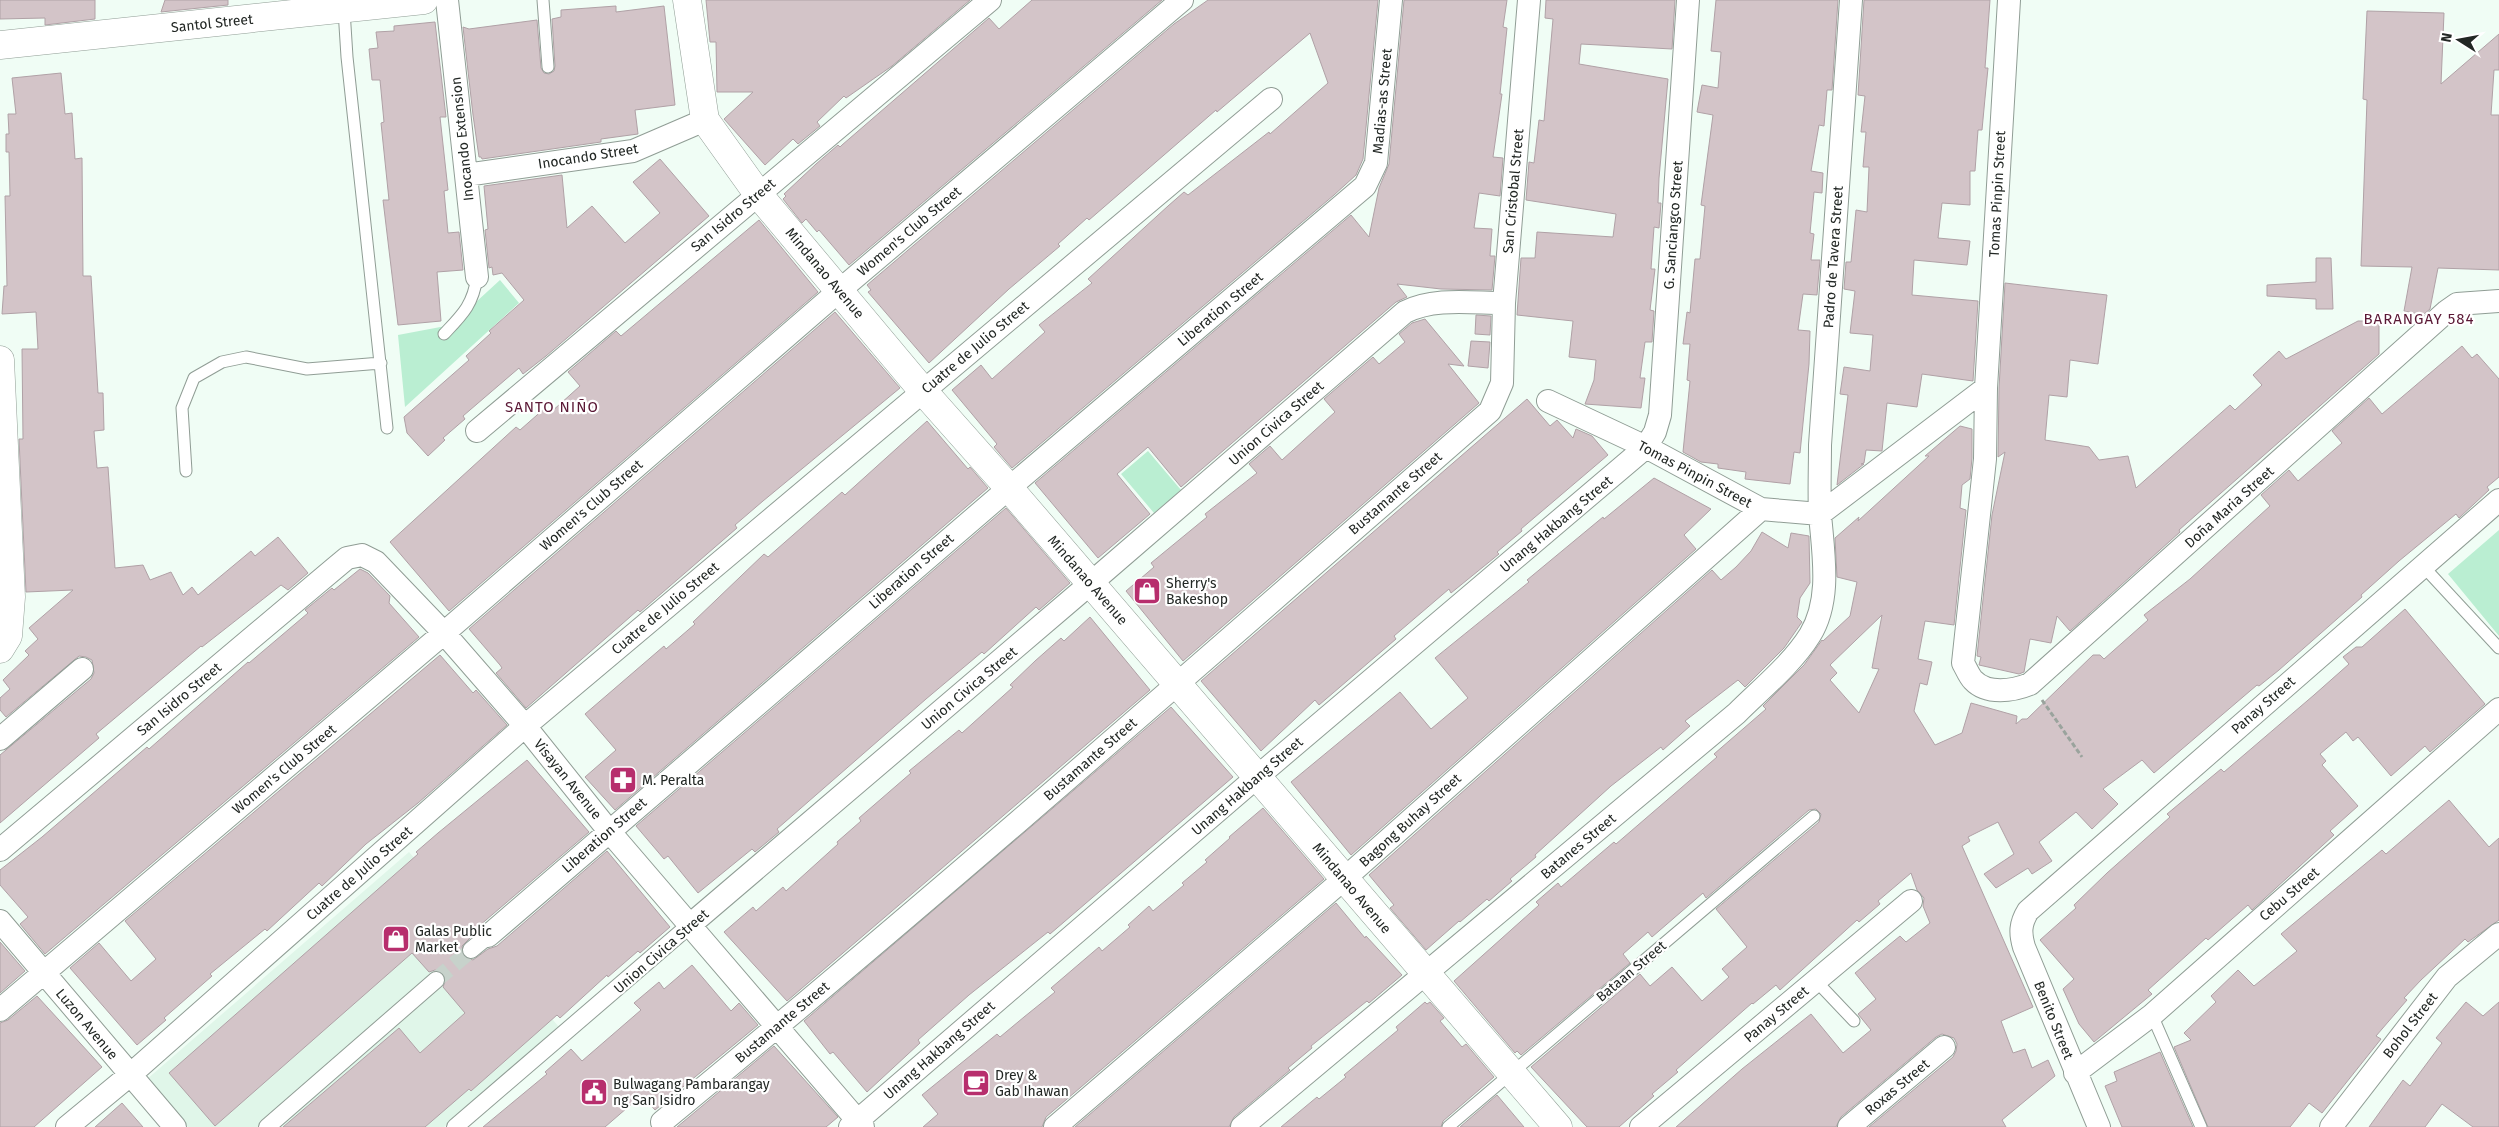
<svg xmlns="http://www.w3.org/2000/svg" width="2499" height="1127" font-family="'Fira Sans',sans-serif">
  <rect width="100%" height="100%" fill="#f0fdf5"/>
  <path fill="#e0f6e9" d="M409,852L559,1027L444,1127H188L146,1080Z"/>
  <path fill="#baeed2" d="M500,280L519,303L405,407L398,335L451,325Z
    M1148,451L1181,490L1154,513L1121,474Z
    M2499,530V636L2448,574Z"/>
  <path fill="#d3c4c8" stroke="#b0a1a6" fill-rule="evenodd" d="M0,0H95V19L45,25V18L0,19Z
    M165,0H228V5L161,12Z
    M706,0H970L892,66L846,98L844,96L817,122L820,126L798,144L793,139L765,165L724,119L753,92H717L716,42H710Z
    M1032,0H1162L849,265L819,230L817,232L806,219L802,223L783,199L786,196L784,194L816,164L838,145L840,147L842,145L989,18L999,29Z
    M1208,0H1378L1363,159L1356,175L1334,195L1012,468L994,447L997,444L952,390L981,365L992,379L1045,332L1039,325L1092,283L1088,279L1168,206L1184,192L1188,195L1269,132L1270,134L1328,83L1310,33L1217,112L1216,110L1089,220L1087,218L1058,244L1060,246L1009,289L929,363L868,292L871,290L867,285L1174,24Z
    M1404,0H1507L1503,27L1507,28L1500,94H1502L1493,157L1503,158L1500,196L1479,193L1474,228L1492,229L1490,256H1495L1492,290L1441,289L1397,284L1407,297L1396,302L1181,487L1148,447L1117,474L1150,514L1098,558L1035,483L1351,215L1369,237L1379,188L1389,164Z
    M1546,0H1675L1672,49L1581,44L1579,64L1668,79L1659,178L1658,203H1661L1659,228L1654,227L1651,269H1655L1650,310L1654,311L1652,342H1645L1640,378H1645L1641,408L1585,404L1594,380L1596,360L1569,357L1573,321L1517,315L1521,258H1535L1537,232L1613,237L1616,214L1526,200L1529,162L1534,163L1539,120L1544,121L1553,19L1545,18Z
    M1716,0H1838L1832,90H1827L1824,126L1819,125L1811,171L1823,173L1822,193L1814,192L1810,233L1814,234L1811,260H1820L1817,295L1803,294L1798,330L1810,331L1809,364L1800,453L1794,452L1790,484L1745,479L1746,472L1718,468V464L1701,462L1683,452L1690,381L1687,380L1690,344H1683L1687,312L1690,313L1695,259H1700L1705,206L1701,205L1713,115L1697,112L1702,85L1718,88L1721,52L1711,51Z
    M1864,0H1990L1985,68H1988L1985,98L1982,130H1978L1975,171H1970V205L1942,203L1938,238L1970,241L1967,265L1914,260L1912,295L1978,301L1973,381L1922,374L1917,407L1887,403L1882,451L1866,450L1864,463L1861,464H1864L1837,485L1848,395L1840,394L1844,367L1870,371L1873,335L1850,333L1855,291L1844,289L1846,262H1851L1856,210L1867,212L1869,167H1863L1866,132H1861L1865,96L1858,95Z
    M616,6V12L664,6L675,105L635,110L638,134L601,139V142L482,159L481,157H479L473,115L463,27L469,29L537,20L541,68L544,73L549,74L554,71L555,66L552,19L561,17V10Z
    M2367,11L2444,13L2441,84L2499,34V70H2494L2491,115H2499V270L2438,268L2430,309L2423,315L2404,311L2412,267L2361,266L2367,100L2363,99Z
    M435,22L446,117H440L448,190L444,191L448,233L459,232L463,270L437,272L441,321L398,325L383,200H389L381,123L384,122L380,80H372L369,49L378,48L376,32L394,31V26Z
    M61,73L65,114L72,113L75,159L82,158L83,276H91L98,393H103L104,430L94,431L97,468L108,467L115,568L143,565L150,580L171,572L183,595L192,587L198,595L251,551L255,556L278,537L308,573L288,590L281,585L202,647L201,646L96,734L99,738L0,823V755L91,679L94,673L92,660L86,657L79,656L6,717L0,710V698L10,689L3,680L29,655L25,651L38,639L29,628L73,590L26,592L19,439H23L22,349H38L36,312L2,314L4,286H7L5,196H10L9,152H6V134H9L8,114H16L12,78Z
    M660,159L709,216L546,356L523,374L519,368L463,416L465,419L443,438L445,440L428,456L407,433L404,417L469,360L466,356L491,333L489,331L524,300L502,273L493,275L492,267L489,268L485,230L488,229L484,186L562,175L567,228L592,206L625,243L660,213L633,182Z
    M759,220L818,292L449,611L390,542L516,427L520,430L545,408L550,413L580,386L568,372L616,331L621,336Z
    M2316,258H2331L2333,309H2316V299L2267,296V285L2316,282Z
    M2005,283L2107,295L2098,364L2070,360L2067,397L2049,395L2045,440L2089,447L2099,460L2128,456L2136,488L2230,405L2235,410L2262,385L2253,375L2279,351L2286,359L2358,321H2379V354L2179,530L2180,532L2070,631L2057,616L2051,643L2030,639L2024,672L2019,674L1979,665L1981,657L1977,656L1992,515L2005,452L1998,457L1999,388Z
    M835,312L900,388L763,501L735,525L737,528L640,612L638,610L526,708L496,673L502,668L500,665L469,629Z
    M1476,315L1491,316L1490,335L1475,334Z
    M1425,319L1464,366L1448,364L1479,403L1183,661L1126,591L1154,567L1151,563L1207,517L1205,514L1257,473L1249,464L1270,446L1282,460L1335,412L1324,399L1373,357L1379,364L1405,342L1399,334L1412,323Z
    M1471,341L1490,342L1488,368L1468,366Z
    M2462,346L2472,358L2477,354L2499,379V477L2487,487L2489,490L2459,518L2456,514L2399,561L2361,595L2362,597L2279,670L2259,686L2257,685L2154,773L2142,760L2103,789L2118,804L2092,829L2076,812L2039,842L2052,861L2032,874L2028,868L1996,888L1984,874L2014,854L1998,822L1968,837L1970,841L1962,846L2033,1007L2001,1021L2013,1053L2025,1049L2032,1068L2048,1060L2055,1076L2002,1120L2006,1127H1869L1953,1057L1956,1051L1957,1044L1954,1038L1942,1034L1936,1037L1841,1117L1836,1127H1676L1742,1069L1811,1014L1843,1053L1871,1030L1858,1014L1876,999L1855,973L1900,936L1906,942L1930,923L1923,906L1924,898L1917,890L1911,873L1878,901L1880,904L1859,922L1857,920L1780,990L1776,985L1753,1004L1752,1003L1676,1070L1678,1072L1652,1094L1654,1096L1619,1127H1587L1531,1067L1640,974L1650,986L1672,967L1702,1001L1729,977L1722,969L1747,947L1716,909L1819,822L1821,814L1816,809L1809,810L1706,898L1703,893L1652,937L1648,932L1623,954L1630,963L1521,1055L1517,1051L1515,1053L1454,981L1539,905L1536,902L1558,883L1561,887L1614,842L1616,844L1717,757L1714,754L1766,709L1763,706L1804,665L1822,640L1823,641L1850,616L1857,582L1837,577L1835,538L1859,517L1858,521L1929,456H1925L1960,426L1972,429V458L1970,479L1962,485L1960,508L1966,510L1954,625L1925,621L1918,659L1932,662L1927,685L1920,683L1914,711L1935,745L1962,733L1971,703L2017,716L2016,724L2022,719H2027L2093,655H2100L2104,659L2148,620L2144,615L2190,579L2270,506L2261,495L2289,470L2298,481L2342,443L2332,431L2369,398L2382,414ZM1882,615L1872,668L1879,669L1859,713L1830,680L1837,673L1830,665Z
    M1527,399L1550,426L1557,420L1573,438L1576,429L1592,436L1608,455L1521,529L1522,531L1497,552L1499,554L1451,593L1449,589L1394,636L1396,639L1319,705L1315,700L1261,751L1201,681Z
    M927,421L968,469L970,467L988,488L615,810L585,777L616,750L585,714L664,646L666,649L695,624L693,622L764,554L768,557L842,492L845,495Z
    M1654,478L1711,509L1684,535L1696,549L1351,855L1291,782L1400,692L1431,729L1468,698L1435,658L1529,582L1527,580L1603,517L1604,519Z
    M1006,508L1070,583L1039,610L1036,607L984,654L982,652L926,699L777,829L779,832L755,852L752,849L698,893L668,856L664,859L636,826Z
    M1762,532L1788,548L1791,533L1809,536L1810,583L1800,598L1797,617L1802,622L1784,648L1745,687L1738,680L1685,721L1690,726L1663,750L1661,747L1611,786L1535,855L1536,857L1510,879L1512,881L1489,901L1487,899L1460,922L1459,921L1426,950L1390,908L1394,905L1369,875L1712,570L1721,580L1736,567L1751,551Z
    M360,569L368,573L390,596L389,603L419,637L45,954L20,924L28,917L0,885V870L42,837L147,747L149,749L248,662L249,663L308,613L305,610L332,588L334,590Z
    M2405,609L2485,704L2430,752L2425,746L2391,776L2358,737L2353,741L2346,732L2320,754L2326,761L2322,765L2358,806L2330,831L2334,835L2276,888L2252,910L2248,905L2208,940L2206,938L2148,990L2152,994L2094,1042L2079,1024L2063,989L2074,979L2040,940L2076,908L2074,905L2107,873L2170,817L2167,814L2221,769L2224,772L2314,695L2349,664L2343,657L2356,647H2362Z
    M1090,617L1150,690L787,1001L724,932L753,907L756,911L783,887L786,891L838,844L837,842L861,821L859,818L911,773L909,771L959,730L962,733L1013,687L1010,685L1035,661L1061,638L1064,641Z
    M440,655L473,693L476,690L507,725L418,803L366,844L322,886L319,883L267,931L265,929L210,974L212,976L164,1018L166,1020L137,1045L70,968L99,943L131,981L156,959L125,921Z
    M1171,707L1233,777L1050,934L1048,932L969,995L918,1040L920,1043L867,1092L833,1052L830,1054L804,1021Z
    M527,760L589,832L479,926L475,933L462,946L464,957L473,960L488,949L497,946L607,851L670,927L640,953L638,951L608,977L607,975L560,1018L557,1015L471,1091L469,1089L425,1127H283L399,1028L420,1053L465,1013L443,987L446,979L443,973L435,970L429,972L412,953L215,1126L169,1073L418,854L416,852L438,833Z
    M2449,800L2489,847L2499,838V920L2468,942L2465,939L2421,980L2404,998L2407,1000L2376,1036L2381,1039L2322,1113L2309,1103L2290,1127H2208L2174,1047L2191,1040L2184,1033L2216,1002L2211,996L2238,970L2254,986L2297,951L2281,934L2382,850L2386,854Z
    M1263,808L1324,879L1046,1117L1042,1127H923L938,1114L922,1095L997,1034L1000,1037L1024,1017L1055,992L1051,988L1099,947L1102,951L1130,927L1128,925L1149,906L1153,911L1184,885L1182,883L1207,862L1205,860L1230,838L1229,837Z
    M1336,903L1365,938L1366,936L1402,975L1369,1003L1367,1001L1311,1046L1312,1048L1288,1068L1290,1070L1234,1117L1229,1127H1075Z
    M0,942L25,971L0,993Z
    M692,965L731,1011L739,1003L758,1025L655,1110L642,1095L605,1127H483L547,1074L545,1072L571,1049L582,1061L641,1010L634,1003L659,982L664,989Z
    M37,996L102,1067L34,1127H0V1023L8,1020Z
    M1425,1002L1427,1004L1430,1002L1444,1018L1440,1021L1462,1047L1466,1044L1494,1077L1443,1121L1441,1127H1281L1317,1097L1319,1099L1346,1077L1344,1075L1398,1030L1396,1027Z
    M2466,1002L2483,1016L2499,1002V1127H2473L2442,1104L2425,1127H2369L2403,1080L2410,1086L2442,1043L2436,1038Z
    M774,1046L838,1117L826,1127H677Z
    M2160,1052L2193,1127H2122L2105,1086L2117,1081L2114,1072Z
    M1497,1095L1524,1127H1460Z
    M122,1103L143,1127H95Z"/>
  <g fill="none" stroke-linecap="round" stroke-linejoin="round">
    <path stroke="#c7d2cb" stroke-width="16" stroke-dasharray="16 8" stroke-linecap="butt" d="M436,980L471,950"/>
    <g stroke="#909d95" stroke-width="13">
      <path id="service" d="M543,0L548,67
        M344,10L347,57L387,428
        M444,334C462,315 473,305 477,277
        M186,471L182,408L194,378L222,362L246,357L307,369L381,363
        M2422,565L2499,648
        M1816,981L1854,1021
        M2152,1015L2201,1127
        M1448,1127L1814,816"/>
    </g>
    <g stroke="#909d95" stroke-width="18">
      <path id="pedestrian" d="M471,950L488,936
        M267,1127L436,980
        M455,1127L690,925"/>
    </g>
    <g stroke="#909d95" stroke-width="24">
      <path id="minor" d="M447,0L477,277
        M2009,0L1986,388L1985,459L1963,663C1966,668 1969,676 1973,680C1987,695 2013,691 2030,684L2447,311L2457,304L2499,301
        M466,175L633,151L705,120
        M1548,401L1646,447L1761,509L1820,514L1986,388
        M477,431L990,0
        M0,739L82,669
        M0,850L335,568L347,558L362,555L376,562L444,633L525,726L609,831L863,1127
        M0,921L175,1127
        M690,925L1091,583L1405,312C1434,297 1472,303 1504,303
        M488,936L1009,488L1365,186L1376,163L1391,0
        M0,1010L444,633L840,290L1182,0
        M2075,1073L2152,1015L2499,709
        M662,1122C943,891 1216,650 1490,411L1502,383L1504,303L1529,0
        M67,1127L130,1075L525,726L1271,99
        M850,1127L1257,777L1646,447L1655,432L1660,415L1688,0
        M1055,1127L1344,879L1761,509
        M1242,1127L1737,713C1761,689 1792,664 1810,635C1832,599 1823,553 1820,514C1819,492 1820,468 1820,445L1851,0
        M1641,1127L1911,901
        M1849,1127L1944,1047
        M2099,1127L2024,947C2020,933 2020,924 2028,911L2499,500
        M2331,1127L2447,977L2499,934"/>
    </g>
    <g stroke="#909d95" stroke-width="29">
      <path id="tertiary" d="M687,0L705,120L758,194L923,391L1009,488L1558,1127
        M0,45L424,0
        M0,360L11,597L8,636L0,649"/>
    </g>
    <path stroke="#9aa39d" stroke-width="3" stroke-dasharray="5 2.5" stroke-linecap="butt" d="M2042,700L2082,757"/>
    <use href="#service" stroke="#fff" stroke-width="11"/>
    <use href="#pedestrian" stroke="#fff" stroke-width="16"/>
    <use href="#minor" stroke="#fff" stroke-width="22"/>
    <use href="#tertiary" stroke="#fff" stroke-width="28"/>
  </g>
  <defs>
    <g id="shop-square" transform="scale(1.4375)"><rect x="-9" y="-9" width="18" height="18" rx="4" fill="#b72e6d" stroke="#fff"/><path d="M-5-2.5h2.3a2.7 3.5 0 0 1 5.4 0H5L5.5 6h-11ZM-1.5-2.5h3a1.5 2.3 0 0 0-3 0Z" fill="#fff"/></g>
    <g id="pharmacy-square" transform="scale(1.4375)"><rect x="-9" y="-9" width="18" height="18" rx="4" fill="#b72e6d" stroke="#fff"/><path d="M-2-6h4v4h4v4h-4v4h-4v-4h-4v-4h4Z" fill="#fff"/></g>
    <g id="cafe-square" transform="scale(1.4375)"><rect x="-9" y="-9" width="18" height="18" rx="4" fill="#b72e6d" stroke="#fff"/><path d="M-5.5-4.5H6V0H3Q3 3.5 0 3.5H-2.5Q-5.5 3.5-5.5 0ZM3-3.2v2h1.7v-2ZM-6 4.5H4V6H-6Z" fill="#fff"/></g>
    <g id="civic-square" transform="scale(1.4375)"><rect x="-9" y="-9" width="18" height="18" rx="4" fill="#b72e6d" stroke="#fff"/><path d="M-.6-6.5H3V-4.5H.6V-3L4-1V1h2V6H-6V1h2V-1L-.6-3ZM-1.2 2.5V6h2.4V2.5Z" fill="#fff"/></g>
  </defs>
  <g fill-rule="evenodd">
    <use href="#shop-square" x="1147" y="591"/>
    <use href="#pharmacy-square" x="623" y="780"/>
    <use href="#shop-square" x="396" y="939"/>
    <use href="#cafe-square" x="976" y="1083"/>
    <use href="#civic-square" x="594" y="1092"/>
  </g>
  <g text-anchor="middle" stroke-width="4.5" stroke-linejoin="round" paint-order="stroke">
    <g font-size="14" fill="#222724" stroke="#fff">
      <text transform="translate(212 23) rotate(-6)" y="5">Santol Street</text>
      <text transform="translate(1382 101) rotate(-85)" y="5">Madias-as Street</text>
      <text transform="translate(462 139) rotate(-96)" y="5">Inocando Extension</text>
      <text transform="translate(588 156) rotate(-9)" y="5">Inocando Street</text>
      <text transform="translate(1513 191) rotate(-85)" y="5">San Cristobal Street</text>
      <text transform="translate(1997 194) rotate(-87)" y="5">Tomas Pinpin Street</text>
      <text transform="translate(733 215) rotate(-40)" y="5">San Isidro Street</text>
      <text transform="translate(1673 225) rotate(-86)" y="5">G. Sanciangco Street</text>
      <text transform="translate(909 231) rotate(-40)" y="5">Women's Club Street</text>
      <text transform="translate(1833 257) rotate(-86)" y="5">Padro de Tavera Street</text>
      <text transform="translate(825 273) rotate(50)" y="5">Mindanao Avenue</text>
      <text transform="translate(1220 309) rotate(-40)" y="5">Liberation Street</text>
      <text transform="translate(975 347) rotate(-40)" y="5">Cuatre de Julio Street</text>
      <text transform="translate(1276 423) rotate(-41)" y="5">Union Civica Street</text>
      <text transform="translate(1695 474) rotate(28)" y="5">Tomas Pinpin Street</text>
      <text transform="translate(1395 493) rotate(-41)" y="5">Bustamante Street</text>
      <text transform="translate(591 505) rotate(-41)" y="5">Women's Club Street</text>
      <text transform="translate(2229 507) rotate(-42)" y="5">Doña Maria Street</text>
      <text transform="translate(1556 524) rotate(-40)" y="5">Unang Hakbang Street</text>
      <text transform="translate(911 571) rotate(-41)" y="5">Liberation Street</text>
      <text transform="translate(1088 580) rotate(49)" y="5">Mindanao Avenue</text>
      <text transform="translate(665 608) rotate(-40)" y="5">Cuatre de Julio Street</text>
      <text transform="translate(969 688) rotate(-40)" y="5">Union Civica Street</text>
      <text transform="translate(179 699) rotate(-40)" y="5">San Isidro Street</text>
      <text transform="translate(2263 705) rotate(-41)" y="5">Panay Street</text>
      <text transform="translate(1090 759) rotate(-41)" y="5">Bustamante Street</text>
      <text transform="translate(284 769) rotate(-40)" y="5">Women's Club Street</text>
      <text transform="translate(568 779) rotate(51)" y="5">Visayan Avenue</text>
      <text transform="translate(1247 786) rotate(-41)" y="5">Unang Hakbang Street</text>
      <text transform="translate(1410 820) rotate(-42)" y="5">Bagong Buhay Street</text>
      <text transform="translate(604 835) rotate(-41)" y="5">Liberation Street</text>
      <text transform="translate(1578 846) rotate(-40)" y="5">Batanes Street</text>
      <text transform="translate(359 873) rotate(-41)" y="5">Cuatre de Julio Street</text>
      <text transform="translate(1352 888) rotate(50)" y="5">Mindanao Avenue</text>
      <text transform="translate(2289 894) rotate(-41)" y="5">Cebu Street</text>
      <text transform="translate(661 951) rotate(-41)" y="5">Union Civica Street</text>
      <text transform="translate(1631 971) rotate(-40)" y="5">Bataan Street</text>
      <text transform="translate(1776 1014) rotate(-40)" y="5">Panay Street</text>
      <text transform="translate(2054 1020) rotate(68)" y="5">Benito Street</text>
      <text transform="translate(782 1022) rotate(-40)" y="5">Bustamante Street</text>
      <text transform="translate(87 1024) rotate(50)" y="5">Luzon Avenue</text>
      <text transform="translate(2410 1025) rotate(-52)" y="5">Bohol Street</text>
      <text transform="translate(939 1050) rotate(-41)" y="5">Unang Hakbang Street</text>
      <text transform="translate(1897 1087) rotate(-40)" y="5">Roxas Street</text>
    </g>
    <g font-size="14" fill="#222724" stroke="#fff" text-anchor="start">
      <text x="1166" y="588">Sherry's<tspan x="1166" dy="16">Bakeshop</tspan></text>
      <text x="642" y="785">M. Peralta</text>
      <text x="415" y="936">Galas Public<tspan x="415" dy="16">Market</tspan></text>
      <text x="995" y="1080">Drey &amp;<tspan x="995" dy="16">Gab Ihawan</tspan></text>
      <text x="613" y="1089">Bulwagang Pambarangay<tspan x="613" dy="16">ng San Isidro</tspan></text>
    </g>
    <g font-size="15" letter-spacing="1" fill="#5a1835" stroke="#fff">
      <text x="2419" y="324">BARANGAY 584</text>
      <text x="552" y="412">SANTO NIÑO</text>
    </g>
  </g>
  <g transform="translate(2459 40) rotate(281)" stroke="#ffffff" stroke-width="4" paint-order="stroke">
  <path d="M0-4L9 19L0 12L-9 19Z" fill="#222724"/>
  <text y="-8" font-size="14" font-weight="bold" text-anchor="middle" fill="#222724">N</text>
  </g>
</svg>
